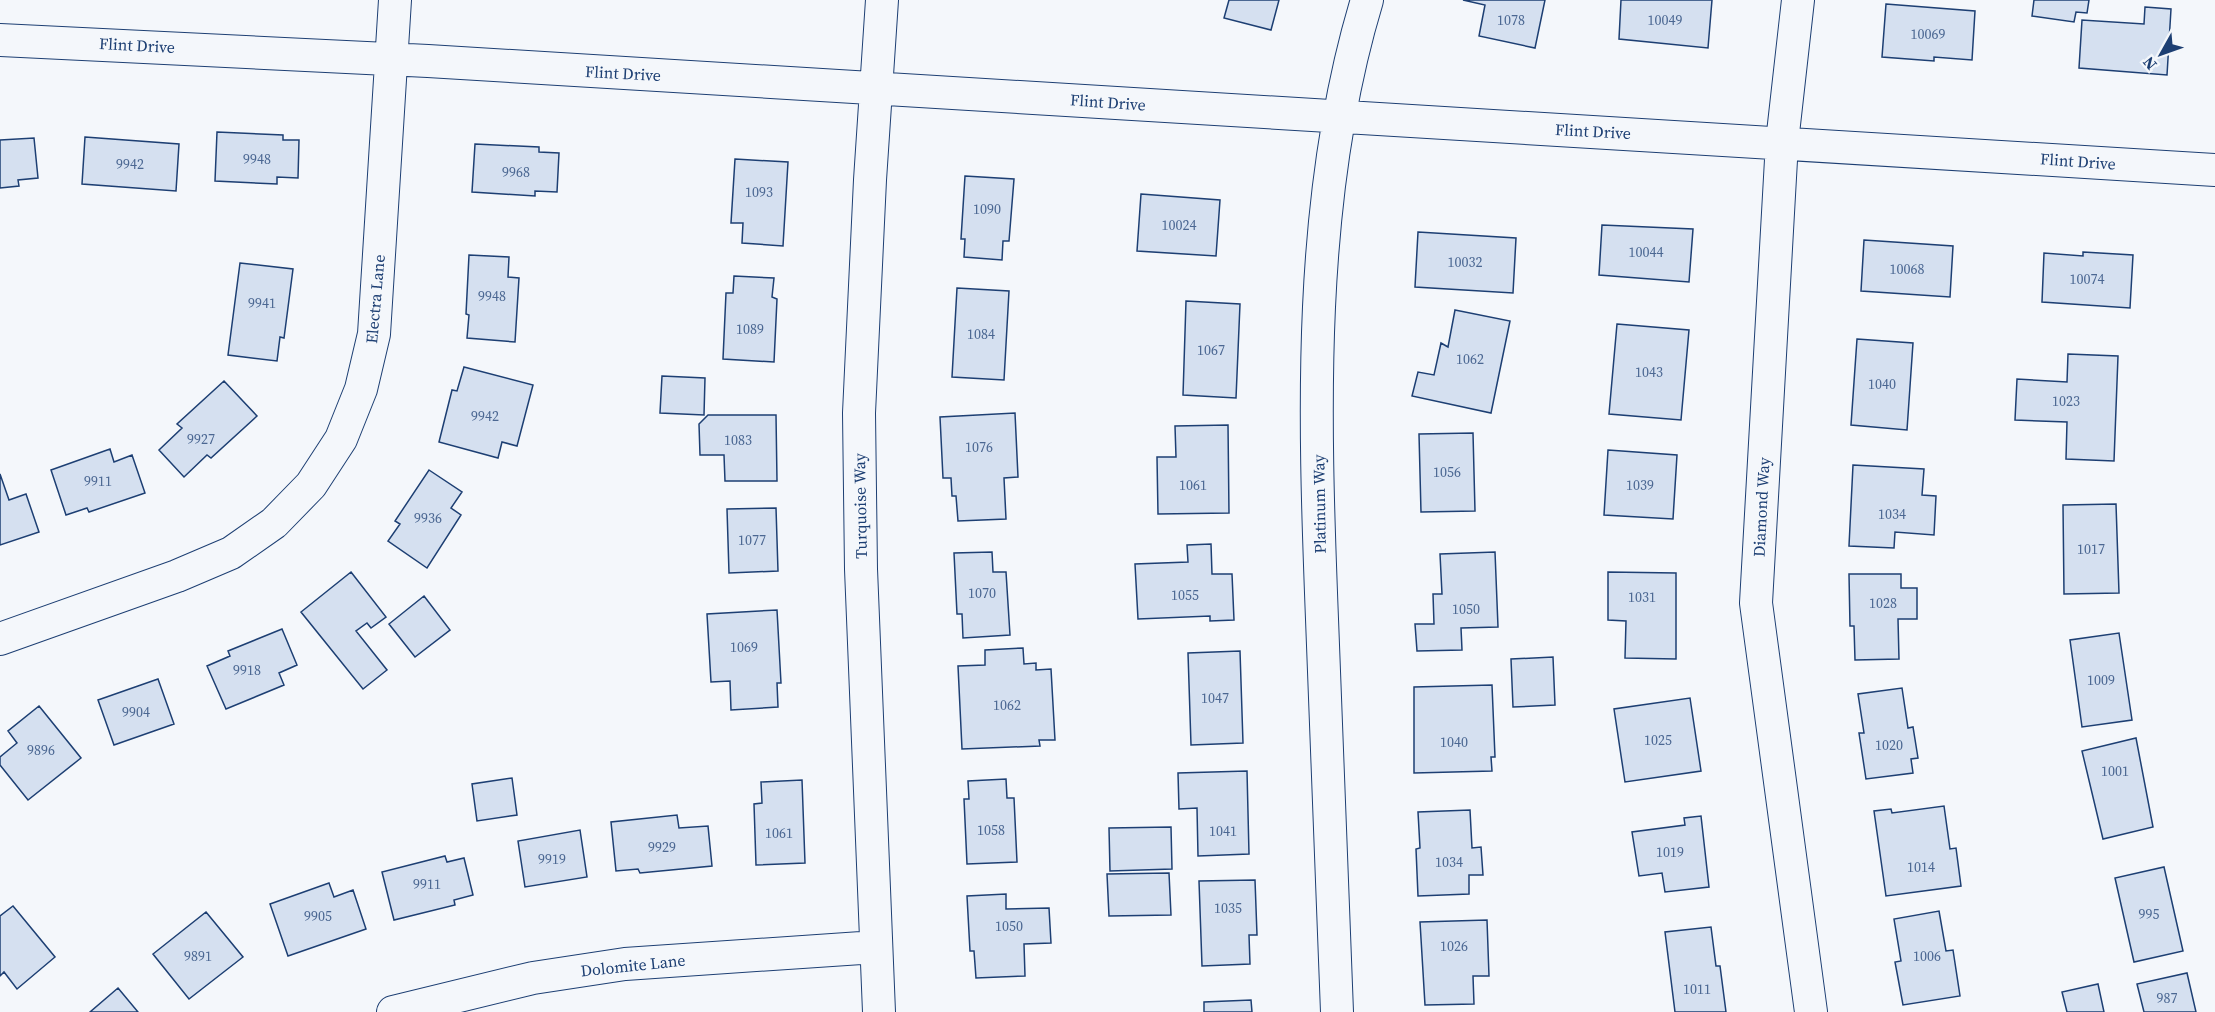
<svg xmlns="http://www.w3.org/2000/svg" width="2215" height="1012" font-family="'Source Serif 4',serif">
  <rect width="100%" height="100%" fill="#f4f7fb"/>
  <path fill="#d5e0f0" stroke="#1d3f73" stroke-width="1.5" d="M1229,0H1279L1271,30L1224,18Z
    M1463,0H1545L1535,48L1479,36L1485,5Z
    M1621,0H1712L1708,48L1619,39Z
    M2034,0H2089L2087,13L2076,12L2074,22L2032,16Z
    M1886,4L1975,11L1972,60L1934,57V61L1882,57Z
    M2145,7L2171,9L2167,75L2079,68L2082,20L2144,24Z
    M217,132L283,135V140H299L298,178L277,177V184L215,181Z
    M85,137L179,144L176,191L82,184Z
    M34,138L38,178L18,180L19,186L0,188V140Z
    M475,144L539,147V152L559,153L557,192L535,191V196L472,192Z
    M735,159L788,162L783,246L742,243L743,223H731Z
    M965,176L1014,179L1009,241H1003L1002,260L964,257L965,239H961Z
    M1141,194L1220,200L1216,256L1137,251Z
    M1602,225L1693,229L1689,282L1599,275Z
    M1418,232L1516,238L1513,293L1415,287Z
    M1864,240L1953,246L1950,297L1861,291Z
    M2083,252L2133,255L2130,308L2042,302L2044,253L2083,256Z
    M469,255L509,257L508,277L519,278L515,342L467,338L469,315L466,314Z
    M240,263L293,269L284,338L280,337L277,361L228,355Z
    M734,276L774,278L772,297L777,299L774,362L723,359L726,293H733Z
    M957,288L1009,291L1004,380L952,377Z
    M1186,301L1240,304L1236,398L1183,395Z
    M1455,310L1510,321L1491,413L1412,396L1418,372L1434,375L1441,343L1448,347Z
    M1617,324L1689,330L1681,420L1609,414Z
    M1857,339L1913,343L1907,430L1851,425Z
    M2068,354L2118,356L2114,461L2066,459L2067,422L2015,420L2017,379L2067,382Z
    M464,367L533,385L517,446L502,442L498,458L439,442L452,390L457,391Z
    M662,376L705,378L704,415L660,413Z
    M224,381L257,416L211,458L207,455L184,477L159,450L182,428L177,424Z
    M1015,413L1018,477L1004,478L1006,519L958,521L956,496H952L951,478H943L940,417Z
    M708,415H776L777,481H725L724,455H700L699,424Z
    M1228,425L1229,513L1158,514L1157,457H1176L1175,426Z
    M1473,433L1475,511L1421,512L1419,434Z
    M110,449L114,462L132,455L145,493L89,512L87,508L66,515L51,470Z
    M1608,450L1677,455L1673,519L1604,515Z
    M1853,465L1924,469L1922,495L1936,496L1934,535L1895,532L1894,548L1849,546Z
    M429,470L462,492L451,508L461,515L427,568L388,541L400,524L395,521Z
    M0,474L9,500L26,494L39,532L0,545Z
    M2116,504L2119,593L2064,594L2063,505Z
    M776,508L778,571L729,573L727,509Z
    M1211,544L1212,574H1232L1234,620L1210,621V616L1138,619L1135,564L1188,562L1187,545Z
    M992,552L993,572H1006L1010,635L963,638L962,614H957L954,553Z
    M1495,552L1498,627L1461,628L1462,650L1417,651L1415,624H1434L1433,594H1442L1440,554Z
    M351,572L386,617L371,628L367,623L356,631L387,670L363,689L301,612Z
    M1608,572L1676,573V659L1625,658L1626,621L1608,620Z
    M1849,574H1901V588H1917V619H1898L1899,659L1855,660L1854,626H1850Z
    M424,596L450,630L415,657L389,624Z
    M777,610L781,683H777L778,707L731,710L730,681L711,682L707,614Z
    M282,629L297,665L279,673L284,685L226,709L207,666L230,656L228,651Z
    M2119,633L2132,720L2082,727L2070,640Z
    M1023,648L1024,664L1036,663V670L1051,669L1055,740H1039L1040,746L962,749L958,666L985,665V650Z
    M1240,651L1243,743L1191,745L1188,653Z
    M1553,657L1555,705L1513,707L1511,659Z
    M158,679L174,724L114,745L98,700Z
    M1492,685L1495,757H1491L1492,771L1414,773V687Z
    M1902,688L1908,728L1913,727L1918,758L1911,759L1913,773L1866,779L1859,733H1864L1858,694Z
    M1690,698L1701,771L1625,782L1614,709Z
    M39,706L81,758L28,800L0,765V757L17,743L8,731Z
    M2136,738L2153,827L2103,839L2082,751Z
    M1247,771L1249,854L1198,856L1197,808L1179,809L1178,773Z
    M512,778L517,815L477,821L472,784Z
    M1006,779L1007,798H1014L1017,862L967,864L964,799H969L968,781Z
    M802,780L805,863L756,865L754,804L762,803L761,782Z
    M1944,806L1950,849L1956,848L1961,886L1886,896L1874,811L1891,809L1892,813Z
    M1470,810L1472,848L1481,847L1483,875H1469V894L1418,896L1416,849L1420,848L1418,812Z
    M677,815L679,828L708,826L712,866L640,873L638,869L616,871L611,822Z
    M1701,816L1709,887L1665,892L1662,873L1639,876L1632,832L1685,825L1684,818Z
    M1171,827L1172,869L1110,871L1109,828Z
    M580,830L587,877L525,887L518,841Z
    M445,856L447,862L464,858L473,895L454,900L455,905L394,920L382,872Z
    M2164,867L2183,951L2134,962L2115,878Z
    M1169,873L1171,915L1109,916L1107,874Z
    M1255,880L1257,935H1249L1250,964L1202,966L1199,881Z
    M329,883L334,897L353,890L366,929L288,956L270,904Z
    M1006,894V909L1049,908L1051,943L1024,944L1025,976L976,978L974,951H970L967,896Z
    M13,906L55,957L17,989L4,972L0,976V916Z
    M1939,911L1946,951L1953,950L1960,996L1903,1005L1895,962L1901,961L1894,919Z
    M206,912L243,957L189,999L153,954Z
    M1487,920L1489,976H1473L1474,1004L1425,1005L1420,922Z
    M1711,927L1716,966H1720L1726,1012H1675L1665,932Z
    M2187,973L2196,1012H2144L2137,984Z
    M2098,984L2104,1012H2067L2062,992Z
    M118,988L138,1012H90Z
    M1251,1000L1252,1012H1204V1002Z"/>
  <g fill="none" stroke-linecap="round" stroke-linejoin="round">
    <g stroke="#1d3f73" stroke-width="34">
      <path id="minor" d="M1798,0L1782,142L1756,603L1811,1012
        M0,40L428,61L2215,170
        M0,639L177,576L231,553L274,523L311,485L341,439L361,389L374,334L395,0
        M393,1012L533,978L625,964L876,947
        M879,1012L861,569L859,413L870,180L882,0
        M1337,1012C1332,881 1327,750 1322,619C1314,414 1307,198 1367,0"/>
    </g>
    <use href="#minor" stroke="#f4f7fb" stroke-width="32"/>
  </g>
  <g text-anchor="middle" stroke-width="4.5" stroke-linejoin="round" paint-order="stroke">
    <g font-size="14" fill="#4b6792">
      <text x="1511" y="25">1078</text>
      <text x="1665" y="25">10049</text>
      <text x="1928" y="39">10069</text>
      <text x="257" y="164">9948</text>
      <text x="130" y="169">9942</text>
      <text x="516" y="177">9968</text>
      <text x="759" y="197">1093</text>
      <text x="987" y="214">1090</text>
      <text x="1179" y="230">10024</text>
      <text x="1646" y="257">10044</text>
      <text x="1465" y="267">10032</text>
      <text x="1907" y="274">10068</text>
      <text x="2087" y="284">10074</text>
      <text x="492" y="301">9948</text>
      <text x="262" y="308">9941</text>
      <text x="750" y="334">1089</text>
      <text x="981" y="339">1084</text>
      <text x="1211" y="355">1067</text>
      <text x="1470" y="364">1062</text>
      <text x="1649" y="377">1043</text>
      <text x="1882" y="389">1040</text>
      <text x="2066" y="406">1023</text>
      <text x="485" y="421">9942</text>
      <text x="201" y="444">9927</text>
      <text x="738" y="445">1083</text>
      <text x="979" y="452">1076</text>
      <text x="1447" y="477">1056</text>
      <text x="98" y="486">9911</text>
      <text x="1193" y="490">1061</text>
      <text x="1640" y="490">1039</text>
      <text x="1892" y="519">1034</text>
      <text x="428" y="523">9936</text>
      <text x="752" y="545">1077</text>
      <text x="2091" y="554">1017</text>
      <text x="982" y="598">1070</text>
      <text x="1185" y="600">1055</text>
      <text x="1642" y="602">1031</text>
      <text x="1883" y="608">1028</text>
      <text x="1466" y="614">1050</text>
      <text x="744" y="652">1069</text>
      <text x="247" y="675">9918</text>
      <text x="2101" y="685">1009</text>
      <text x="1215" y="703">1047</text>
      <text x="1007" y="710">1062</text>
      <text x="136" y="717">9904</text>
      <text x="1658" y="745">1025</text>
      <text x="1454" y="747">1040</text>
      <text x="1889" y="750">1020</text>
      <text x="41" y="755">9896</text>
      <text x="2115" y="776">1001</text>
      <text x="991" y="835">1058</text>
      <text x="1223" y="836">1041</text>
      <text x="779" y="838">1061</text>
      <text x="662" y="852">9929</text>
      <text x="1670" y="857">1019</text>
      <text x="552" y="864">9919</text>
      <text x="1449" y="867">1034</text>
      <text x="1921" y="872">1014</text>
      <text x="427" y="889">9911</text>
      <text x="1228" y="913">1035</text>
      <text x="2149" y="919">995</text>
      <text x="318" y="921">9905</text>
      <text x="1009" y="931">1050</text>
      <text x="1454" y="951">1026</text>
      <text x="198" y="961">9891</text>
      <text x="1927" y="961">1006</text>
      <text x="1697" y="994">1011</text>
      <text x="2167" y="1003">987</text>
    </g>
    <g font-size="16" fill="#1d3f73" stroke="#f4f7fb">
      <text transform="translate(137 45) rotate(3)" y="6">Flint Drive</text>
      <text transform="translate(623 73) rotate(3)" y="6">Flint Drive</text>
      <text transform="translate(1108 102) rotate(4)" y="6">Flint Drive</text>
      <text transform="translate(1593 131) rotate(3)" y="6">Flint Drive</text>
      <text transform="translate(2078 161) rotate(4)" y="6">Flint Drive</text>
      <text transform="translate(375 299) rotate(-85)" y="6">Electra Lane</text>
      <text transform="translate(1319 504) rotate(-91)" y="6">Platinum Way</text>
      <text transform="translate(860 506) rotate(-91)" y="6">Turquoise Way</text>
      <text transform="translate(1761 507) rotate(-87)" y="6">Diamond Way</text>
      <text transform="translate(633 965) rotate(-6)" y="6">Dolomite Lane</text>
    </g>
  </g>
  <g transform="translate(2161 54) rotate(230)" stroke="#f4f7fb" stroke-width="4.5" paint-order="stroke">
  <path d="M0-4.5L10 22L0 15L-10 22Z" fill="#1d3f73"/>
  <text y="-9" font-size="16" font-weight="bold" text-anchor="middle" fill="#1d3f73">N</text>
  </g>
</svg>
